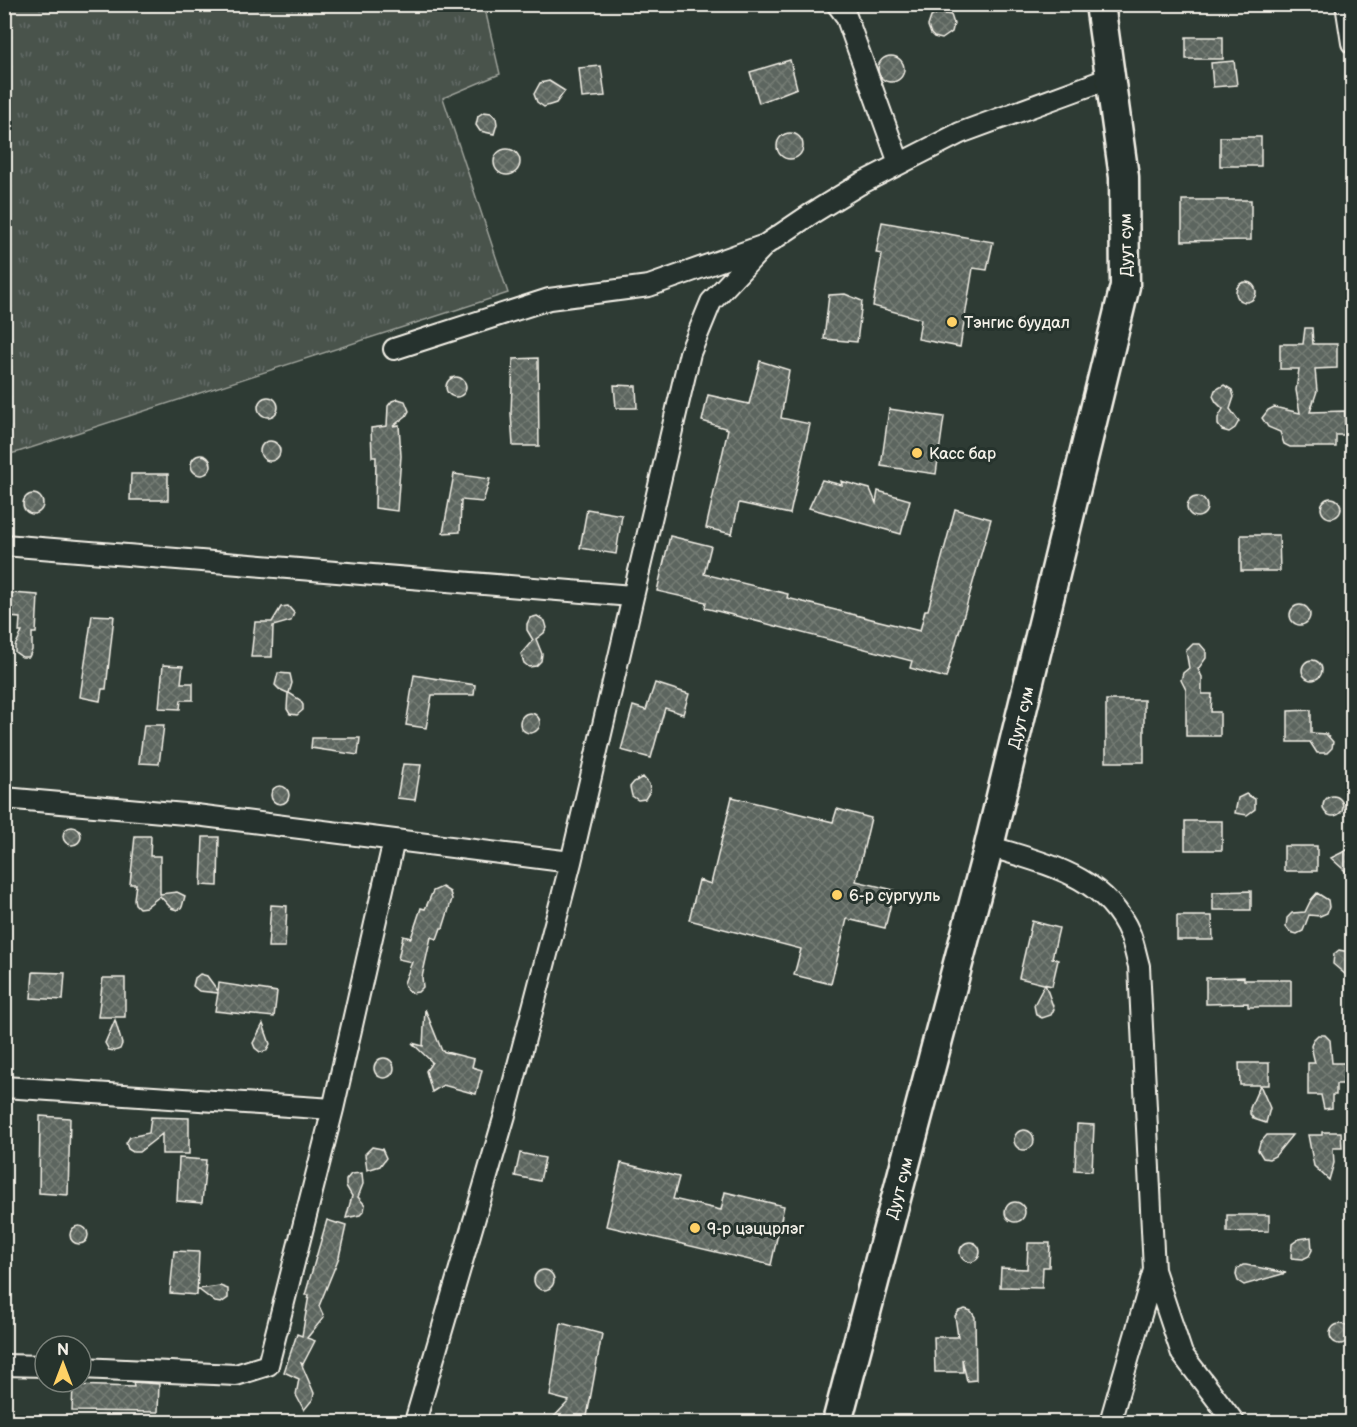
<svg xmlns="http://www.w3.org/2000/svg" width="1357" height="1427" font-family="'Balsamiq Sans',sans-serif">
  <defs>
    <pattern id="grass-tufts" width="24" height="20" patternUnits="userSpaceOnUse" patternTransform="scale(1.5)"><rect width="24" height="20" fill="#48524c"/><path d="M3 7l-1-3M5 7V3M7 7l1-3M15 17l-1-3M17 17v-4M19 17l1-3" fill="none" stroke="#636b66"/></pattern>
    <pattern id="building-cross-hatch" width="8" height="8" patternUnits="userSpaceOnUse" patternTransform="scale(1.5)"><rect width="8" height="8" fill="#5c655e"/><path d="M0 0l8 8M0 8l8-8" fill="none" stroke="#747c75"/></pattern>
  </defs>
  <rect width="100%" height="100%" fill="#2e3b34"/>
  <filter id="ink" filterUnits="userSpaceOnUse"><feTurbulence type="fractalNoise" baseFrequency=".0167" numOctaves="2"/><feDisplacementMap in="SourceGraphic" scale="12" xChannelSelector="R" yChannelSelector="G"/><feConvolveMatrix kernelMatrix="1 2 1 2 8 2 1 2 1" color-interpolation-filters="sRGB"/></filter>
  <g filter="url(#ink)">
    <path fill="url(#grass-tufts)" stroke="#9ea29a" stroke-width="1.5" d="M67,4L68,7L75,4L484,5L500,74L443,98L508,293L18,452L5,455V5Z"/>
    <path fill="url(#building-cross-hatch)" stroke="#f4f1e8" stroke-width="1.5" d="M938,13L951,15L954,24L952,32L942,39L934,37L931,34L928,26L931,17Z
      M1186,37H1223V59H1186Z
      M878 69a13 13 0 1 1 26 0a13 13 0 1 1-26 0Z
      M790,60L797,88L759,103L750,72Z
      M1234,61L1237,85L1213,87L1211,63Z
      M601,66L605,96L582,98L579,68Z
      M549,81L565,91L556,103L544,107L537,102L534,94L540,83Z
      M484,112L491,113L496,118L497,124L494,134L480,131L476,125L478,116Z
      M777 146a13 13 0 1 1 26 0a13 13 0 1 1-26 0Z
      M1220,137H1261V166H1220Z
      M494 162a13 13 0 1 1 26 0a13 13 0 1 1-26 0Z
      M1182,200H1251V240L1182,241Z
      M882,222L993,242L987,270L973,268L960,347L918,339L921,319L873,306L882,254L876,253Z
      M1236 292a10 10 0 1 1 20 0a10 10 0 1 1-20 0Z
      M845,294L862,301L857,342L824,339L829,295Z
      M1305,328H1312L1313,344H1337V368L1315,369L1317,391L1310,412L1345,411V435H1336V447H1290L1284,444L1280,432L1268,427L1262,418L1268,410L1274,407L1300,413L1296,390L1299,369H1280V344H1303Z
      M538,358L539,446H513L511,413L513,359Z
      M760,361L789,370L781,418L810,424L790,514L739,503L732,534L706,528L728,429L702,421L708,395L749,404Z
      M446 387a10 10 0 1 1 20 0a10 10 0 1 1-20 0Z
      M614,385L636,386L637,408H616Z
      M1224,385L1232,390L1234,397L1230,409L1239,421L1235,428L1229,432L1222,430L1218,425V418L1223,409L1216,402L1213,396L1215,390Z
      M258 407a10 10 0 1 1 20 0a10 10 0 1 1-20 0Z
      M398,399L405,401L409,411L406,416L393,426L399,425L401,456L397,511L375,508L376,457H372L371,428L387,426L388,406L392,401Z
      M889,409L944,417L936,474L881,466Z
      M260 451a10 10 0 1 1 20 0a10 10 0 1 1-20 0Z
      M191 465a10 10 0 1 1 20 0a10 10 0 1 1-20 0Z
      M131,474H168V500H130Z
      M454,474L490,479L483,502L461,500L460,532L443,533Z
      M822,480L842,485L841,481L870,489L876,503L878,491L910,500L901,534L809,508Z
      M23 504a10 10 0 1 1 20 0a10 10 0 1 1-20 0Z
      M1187 507a10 10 0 1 1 20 0a10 10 0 1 1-20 0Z
      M1321 508a10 10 0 1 1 20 0a10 10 0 1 1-20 0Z
      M587,509L622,515L616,554L580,548Z
      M955,509L991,519L946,678L910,668L912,661L705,608L706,602L657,591L670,536L711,546L704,574L788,594L787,598L920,631L925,610H928Z
      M1241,535H1279L1280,571H1241Z
      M11,593L38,595L36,633H32V650L29,657H22L15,652V646L22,632H19L20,618L9,617Z
      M1290 615a10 10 0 1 1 20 0a10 10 0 1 1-20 0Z
      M288,606L294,613L291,621L273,626L272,657H251L255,622H272L281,607Z
      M92,615L114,616L106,689H102L100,701L80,697Z
      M537,616L545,621L547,628L544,633L536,639L542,654L541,661L536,666L529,667L524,663L521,654L533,640L527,630V624L530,618Z
      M1193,644H1200L1206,651V658L1198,669L1202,677V694H1212L1211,712H1220V736H1186V690L1181,680L1183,673L1189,668L1186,651Z
      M1302 670a10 10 0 1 1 20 0a10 10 0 1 1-20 0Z
      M163,665L183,666L181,683H193V700H181L180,709L159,708Z
      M278,673L290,674L292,683L289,693L300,700L303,705V710L297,715L290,714L287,709L288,693L279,689L275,685Z
      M414,675L475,685L474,695H432L426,728L406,725Z
      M655,683L689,694L683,714L665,708L651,758L621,750L633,706L646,710Z
      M1106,700H1144V762H1106Z
      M1311,710V733L1326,734L1333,742L1332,748L1327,753H1317L1310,742H1288V711Z
      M520 723a10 10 0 1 1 20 0a10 10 0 1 1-20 0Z
      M144,725H164L159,764L139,763Z
      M312,738H360L358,755L311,748Z
      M403,764L421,765L415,800L397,798Z
      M643,777L649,784L650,791L645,799L638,800L632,796L630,787L634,782Z
      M271 795a9 9 0 1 1 18 0a9 9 0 1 1-18 0Z
      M1246,794L1255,799V809L1247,815L1235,813L1238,798Z
      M1323 806a10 10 0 1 1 20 0a10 10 0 1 1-20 0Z
      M732,797L833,822L837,809L871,818L856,881L894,890L885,928L847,919L831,984L794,975L801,949L689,920L699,880L711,884Z
      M1185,821H1222V850H1185Z
      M63 836a9 9 0 1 1 18 0a9 9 0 1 1-18 0Z
      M135,836H151L150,856H160V894L177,892L185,896L182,907L177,910L171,908L160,896L146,907L139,908L135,904L134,899L136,884H130Z
      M203,837H219L218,886L201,885Z
      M1284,846H1317V871H1284Z
      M1353,847V878L1331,858Z
      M442,887L450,892L452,899L443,928H441L437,939L431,937L422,977L423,987L418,992L412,993L406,989L404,983L412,962L398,959L403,936L411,938L421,908L425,909L433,891Z
      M1251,891V910H1213V892Z
      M1317,893L1328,900L1329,907L1327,913L1320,916L1309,915L1303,931L1297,934L1290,932L1286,927L1287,918L1292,913L1305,912L1311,900Z
      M271,905L287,906L285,947H268Z
      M1177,916H1212L1213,940H1177Z
      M1032,921L1059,928L1052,958L1058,960L1052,986L1019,978Z
      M1339,950L1349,952L1353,957V981L1333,964L1334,954Z
      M33,972L65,973L63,1000L31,998Z
      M200,974L207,976L218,991L219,983L277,992L274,1017L215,1011L218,993L199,991L193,986L195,978Z
      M1244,977V980H1291V1007H1248V1003L1206,1004V978Z
      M103,978H125V1017H98Z
      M1045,984L1054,1009L1051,1015L1042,1018L1036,1015L1034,1005Z
      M425,1009L442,1051L474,1059L472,1067L482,1070L476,1094L443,1085L432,1092L426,1071L432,1062L412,1043L423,1046Z
      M115,1020L122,1044L120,1049L115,1051L109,1050L105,1043Z
      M263,1024L270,1044L266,1051L260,1052L255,1048L253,1043Z
      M1318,1035H1325L1330,1040L1332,1063H1353V1084H1336V1095H1332V1108L1324,1109L1321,1095H1308V1063H1315L1311,1046L1313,1040Z
      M374 1068a10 10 0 1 1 20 0a10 10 0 1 1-20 0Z
      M1239,1063H1269V1085H1260L1270,1108L1266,1123L1254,1119L1250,1114V1108L1260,1085H1240Z
      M40,1116L70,1118L68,1195L39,1193Z
      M151,1117L189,1118V1154H162V1134L139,1152H133L128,1149L126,1143L130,1137L149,1133Z
      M1077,1124L1094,1125L1092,1171L1075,1170Z
      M1014 1140a10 10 0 1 1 20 0a10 10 0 1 1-20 0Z
      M1322,1132H1341L1342,1148H1333L1334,1163L1329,1180L1314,1166L1308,1135H1322Z
      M1267,1135H1292L1275,1156L1269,1159L1263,1158L1258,1150L1260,1143Z
      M372,1147L382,1149L386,1158L380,1166L367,1170L365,1154Z
      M520,1153L545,1158L540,1181L515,1176Z
      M179,1158L206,1160L202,1203L177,1201Z
      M621,1163L679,1177L673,1199L721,1210L725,1192L784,1206L771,1265L606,1226Z
      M362,1173L363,1184L358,1197L365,1205L364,1211L360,1215L346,1218L352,1196L346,1186V1180L351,1174Z
      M1005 1212a10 10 0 1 1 20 0a10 10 0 1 1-20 0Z
      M1227,1215H1269V1231L1227,1232Z
      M327,1220L346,1226L339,1257L319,1306L324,1317L307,1338L315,1341L303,1364L301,1363L314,1393L313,1399L304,1410L296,1395L299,1379L284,1372L297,1334L302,1336L309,1295H305Z
      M70 1235a9 9 0 1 1 18 0a9 9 0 1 1-18 0Z
      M1311,1237L1312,1250L1309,1256L1303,1259L1291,1258L1292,1244L1299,1239Z
      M960 1252a10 10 0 1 1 20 0a10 10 0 1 1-20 0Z
      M1028,1243H1050L1049,1267H1043L1042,1288L1000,1287L1001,1268L1027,1269Z
      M174,1251L199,1252L197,1295L170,1293Z
      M1243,1265H1246L1286,1273L1244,1285L1238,1281L1236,1275L1237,1269Z
      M534 1280a10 10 0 1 1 20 0a10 10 0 1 1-20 0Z
      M220,1286L228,1289V1298L221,1303L215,1302L198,1289Z
      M965,1309L971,1311L975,1317L976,1380L967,1381L962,1359L963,1372H935L934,1337H958L955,1316L959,1311Z
      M561,1323L602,1334L586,1422H549L569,1401L550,1396Z
      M1330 1334a10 10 0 1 1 20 0a10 10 0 1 1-20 0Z
      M133,1382L159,1384L158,1412L72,1411L73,1385L134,1387Z"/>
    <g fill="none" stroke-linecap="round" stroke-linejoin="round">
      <g stroke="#f4f1e8" stroke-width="24">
        <path id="minor" d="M837,4L846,16L899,163
          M1346,4L1352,43
          M394,349L549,299L649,286L762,246
          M4,545L632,596
          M4,798L196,815L571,862
          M989,846C1045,864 1105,875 1130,934C1134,944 1136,956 1139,966L1154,1270L1110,1422
          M4,1087L333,1109
          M1154,1270L1182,1354L1234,1422
          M4,1365L45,1366
          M81,1368L236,1375L268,1365L333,1109L394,840
          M415,1422L505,1115L571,862L690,353L711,302L765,245L811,214L860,184L960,133L1110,78"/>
      </g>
      <g stroke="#f4f1e8" stroke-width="33">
        <g id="secondary">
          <path id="s1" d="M837,1422L989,846L1125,286L1124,177L1100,4"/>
        </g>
      </g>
      <use href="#minor" stroke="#26332d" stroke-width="20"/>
      <use href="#secondary" stroke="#26332d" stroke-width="28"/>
    </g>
  </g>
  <g fill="#ffd166" stroke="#26332d" stroke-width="2">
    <circle cx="952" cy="322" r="6"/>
    <circle cx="917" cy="453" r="6"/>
    <circle cx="837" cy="895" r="6"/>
    <circle cx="695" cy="1228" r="6"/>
  </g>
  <g text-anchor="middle" stroke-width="6" stroke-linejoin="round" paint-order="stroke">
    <g font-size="16" fill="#f4f1e8" stroke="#26332d">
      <text transform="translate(1125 245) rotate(-91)" y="6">Дуут сум</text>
      <text dy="6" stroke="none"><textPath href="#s1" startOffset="728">Дуут сум</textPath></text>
      <text dy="6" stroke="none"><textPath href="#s1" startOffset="242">Дуут сум</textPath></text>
    </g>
    <g font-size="16" fill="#f4f1e8" stroke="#26332d" text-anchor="start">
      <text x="964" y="328">Тэнгис буудал</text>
      <text x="929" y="459">Касс бар</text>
      <text x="849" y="901">6-р сургууль</text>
      <text x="707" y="1234">9-р цэццрлэг</text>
    </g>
  </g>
  <rect width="1357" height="1427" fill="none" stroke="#26332d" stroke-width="24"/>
  <rect x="12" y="12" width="1333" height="1403" fill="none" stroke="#f4f1e8" stroke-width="2" filter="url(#ink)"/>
  <g transform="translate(63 1364)"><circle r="28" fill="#26332d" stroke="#787f78" stroke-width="1.5"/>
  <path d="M0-4.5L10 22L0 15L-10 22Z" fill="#ffd166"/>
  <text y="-9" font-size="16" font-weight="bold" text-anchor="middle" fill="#f4f1e8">N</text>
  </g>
</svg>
